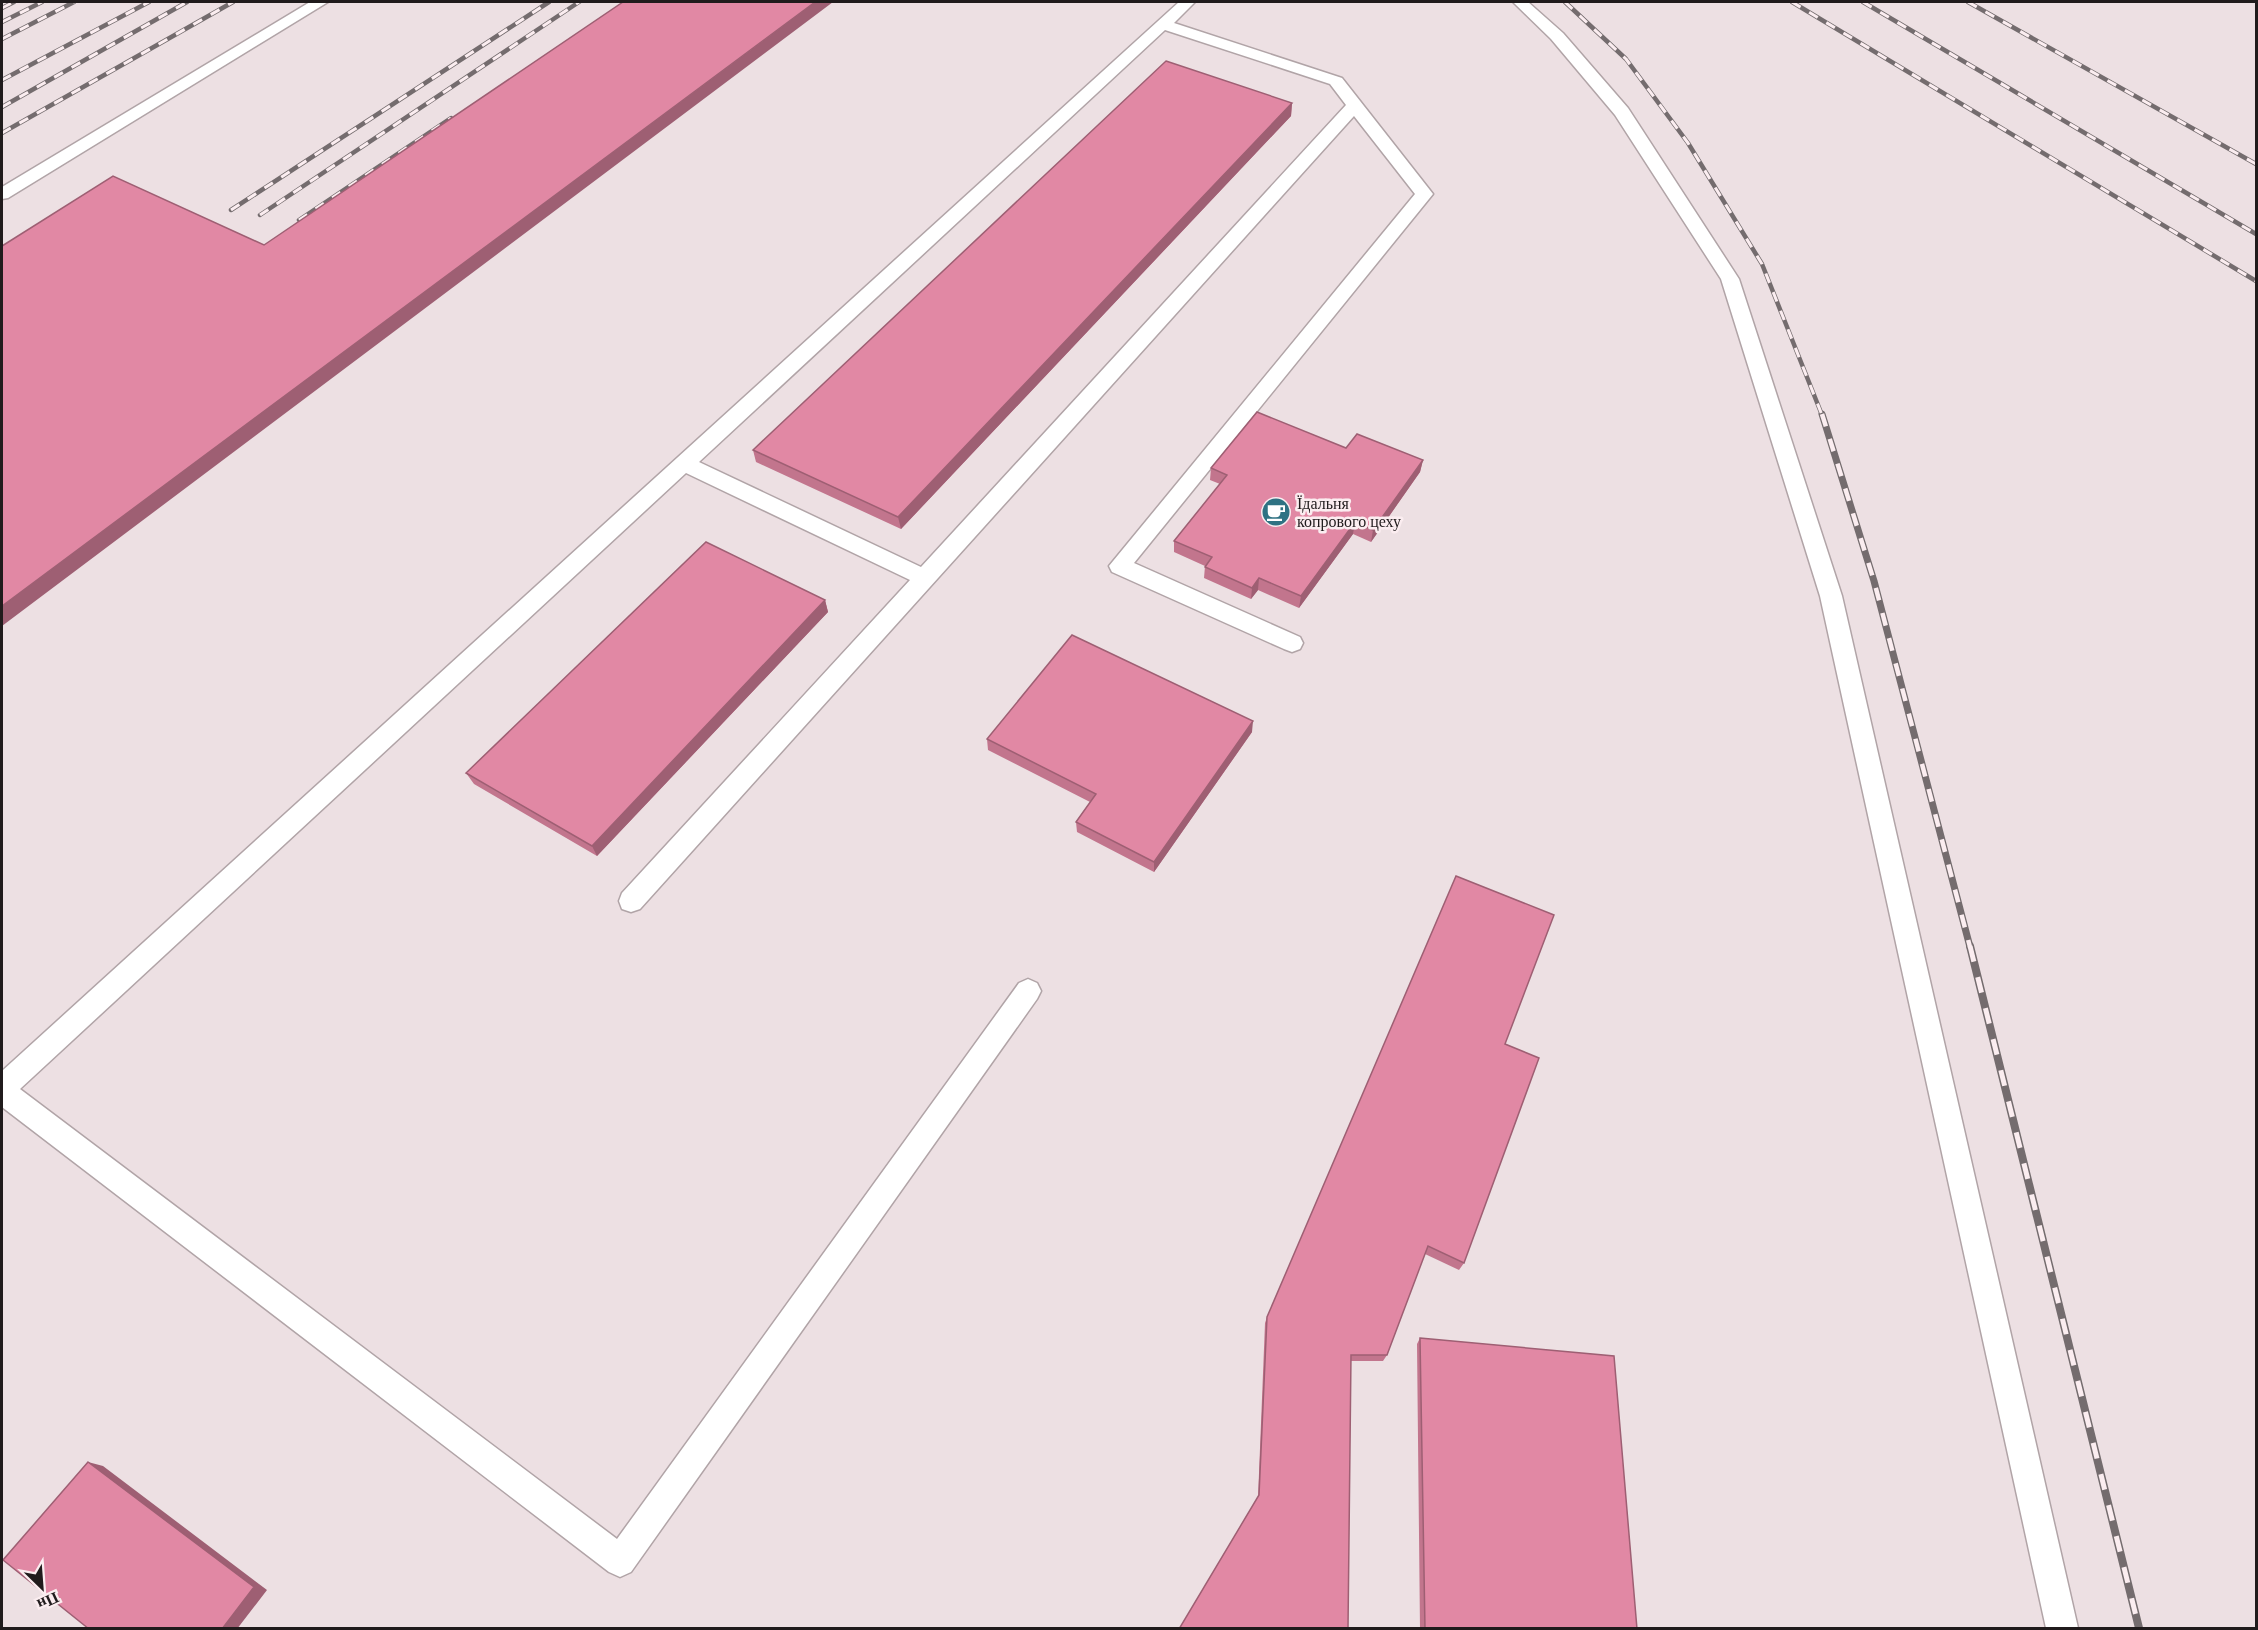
<svg xmlns="http://www.w3.org/2000/svg" width="2258" height="1630" font-family="Georgia,serif">
  <rect width="100%" height="100%" fill="#ede0e3"/>
  <g fill="none" stroke-linecap="round" stroke-linejoin="round">
    <g stroke="#b1a4a7" stroke-width="3">
      <path id="lane" d="M310,2H328L8,198L2,199V187Z
        M1179,2H1195L1174,23L1342,78L1433,194L1134,563L1300,637L1303,643L1300,649L1292,652L1284,649L1112,572L1109,566L1415,194L1354,116L640,909L631,912L622,909L619,901L622,893L910,580L686,473L20,1089L617,1539L1019,983L1028,979L1037,983L1041,991L1037,999L631,1572L620,1577L609,1572L2,1107V1071ZM1165,30L1330,84L1346,105L921,567L699,462Z
        M1513,2H1528L1563,33L1628,108L1739,279L1842,596L2078,1628H2046L1820,596L1721,279L1615,115L1551,39Z"/>
    </g>
    <use href="#lane" fill="#fff" fill-rule="evenodd"/>
    <g stroke="#746c6e" stroke-width="4.5">
      <path id="rail-far2" d="M1565,2L1626,59L1688,143L1762,264L1822,415
        M1792,2L2256,281
        M1863,2L2256,234
        M1968,2L2256,164
        M2,8L14,2
        M2,22L42,2
        M2,39L74,2
        M2,80L149,2
        M2,107L187,2
        M2,133L233,2
        M231,210L549,2
        M260,215L579,2
        M299,220L451,118"/>
    </g>
    <g stroke="#746c6e" stroke-width="7">
      <path id="rail-far1" d="M1822,414L1874,581L1970,947"/>
    </g>
    <g stroke="#746c6e" stroke-width="8">
      <path id="rail" d="M1970,946L2139,1628"/>
    </g>
    <use href="#rail-far2" stroke="#fbedf0" stroke-width="3" stroke-dasharray="10" stroke-linecap="butt"/>
    <use href="#rail-far1" stroke="#fbedf0" stroke-width="4.5" stroke-dasharray="13" stroke-linecap="butt"/>
    <use href="#rail" stroke="#fbedf0" stroke-width="5" stroke-dasharray="16" stroke-linecap="butt"/>
  </g>
  <path fill="#c2758d" d="M1292,103L1291,116L901,529L756,462L753,450Z
    M1346,448L1423,460L1420,472L1371,542L1353,534L1299,608L1258,590L1251,599L1204,578L1205,566L1174,552V541L1220,484L1210,480L1211,468Z
    M825,600L828,612L597,856L474,784L466,773Z
    M1252,732L1154,872L1077,832L1076,822L1090,802L988,750L987,739Z
    M1505,1044L1464,1263L1459,1270L1425,1254L1387,1355L1383,1361H1351L1258,1498L1265,1323L1267,1317Z
    M1420,1338L1637,1629H1420L1417,1344Z"/>
  <path fill="#9e5f73" d="M815,2H833L2,626V606Z
    M1292,103L1291,116L901,529L898,517Z
    M1423,460L1420,472L1371,542L1373,530Z
    M1355,522L1353,534L1299,608L1301,596Z
    M1259,578L1258,590L1251,599L1252,588Z
    M825,600L828,612L597,856L592,846Z
    M1253,721L1252,732L1154,872V862Z
    M88,1462L103,1466L267,1590L237,1629H222Z"/>
  <path fill="#e188a4" stroke="#9e5f73" stroke-width="1.5" d="M623,2H815L2,606V246L113,176L264,245Z
    M1166,61L1292,103L898,517L753,450Z
    M1257,412L1346,448L1357,434L1423,460L1373,530L1355,522L1301,596L1259,578L1252,588L1205,567L1212,557L1174,541L1227,475L1211,468Z
    M706,542L825,600L592,846L466,773Z
    M1072,635L1253,721L1154,862L1076,822L1096,794L987,739Z
    M1456,876L1554,915L1505,1044L1539,1058L1464,1263L1428,1246L1387,1355H1351L1348,1629H1179L1259,1495L1267,1317Z
    M1420,1338L1614,1356L1637,1629H1425Z
    M88,1462L254,1587L222,1629H89L3,1560Z"/>
  <defs>
    <g id="cafe-disc" transform="scale(1.5)"><circle r="9.5" fill="#2f7283" stroke="#fbedf0"/><path d="M-5.5-4.5H6V0H3Q3 3.5 0 3.5H-2.5Q-5.5 3.5-5.5 0ZM3-3.2v2h1.7v-2ZM-6 4.5H4V6H-6Z" fill="#fff"/></g>
  </defs>
  <g fill-rule="evenodd">
    <use href="#cafe-disc" x="1276" y="512"/>
  </g>
  <g text-anchor="middle" stroke-width="5" stroke-linejoin="round" paint-order="stroke">
    <g font-size="16" fill="#201b1c" stroke="#fbedf0" text-anchor="start">
      <text x="1297" y="509">Їдальня<tspan x="1297" dy="18">копрового цеху</tspan></text>
    </g>
  </g>
  <rect width="2258" height="1630" fill="none" stroke="#201b1c" stroke-width="6"/>
  <g transform="translate(42 1588) rotate(155)" stroke="#fbedf0" stroke-width="4.5" paint-order="stroke">
  <path d="M0-4.5L10 22L0 15L-10 22Z" fill="#201b1c"/>
  <text y="-9" font-size="16" font-weight="bold" text-anchor="middle" fill="#201b1c">Пн</text>
  </g>
</svg>
